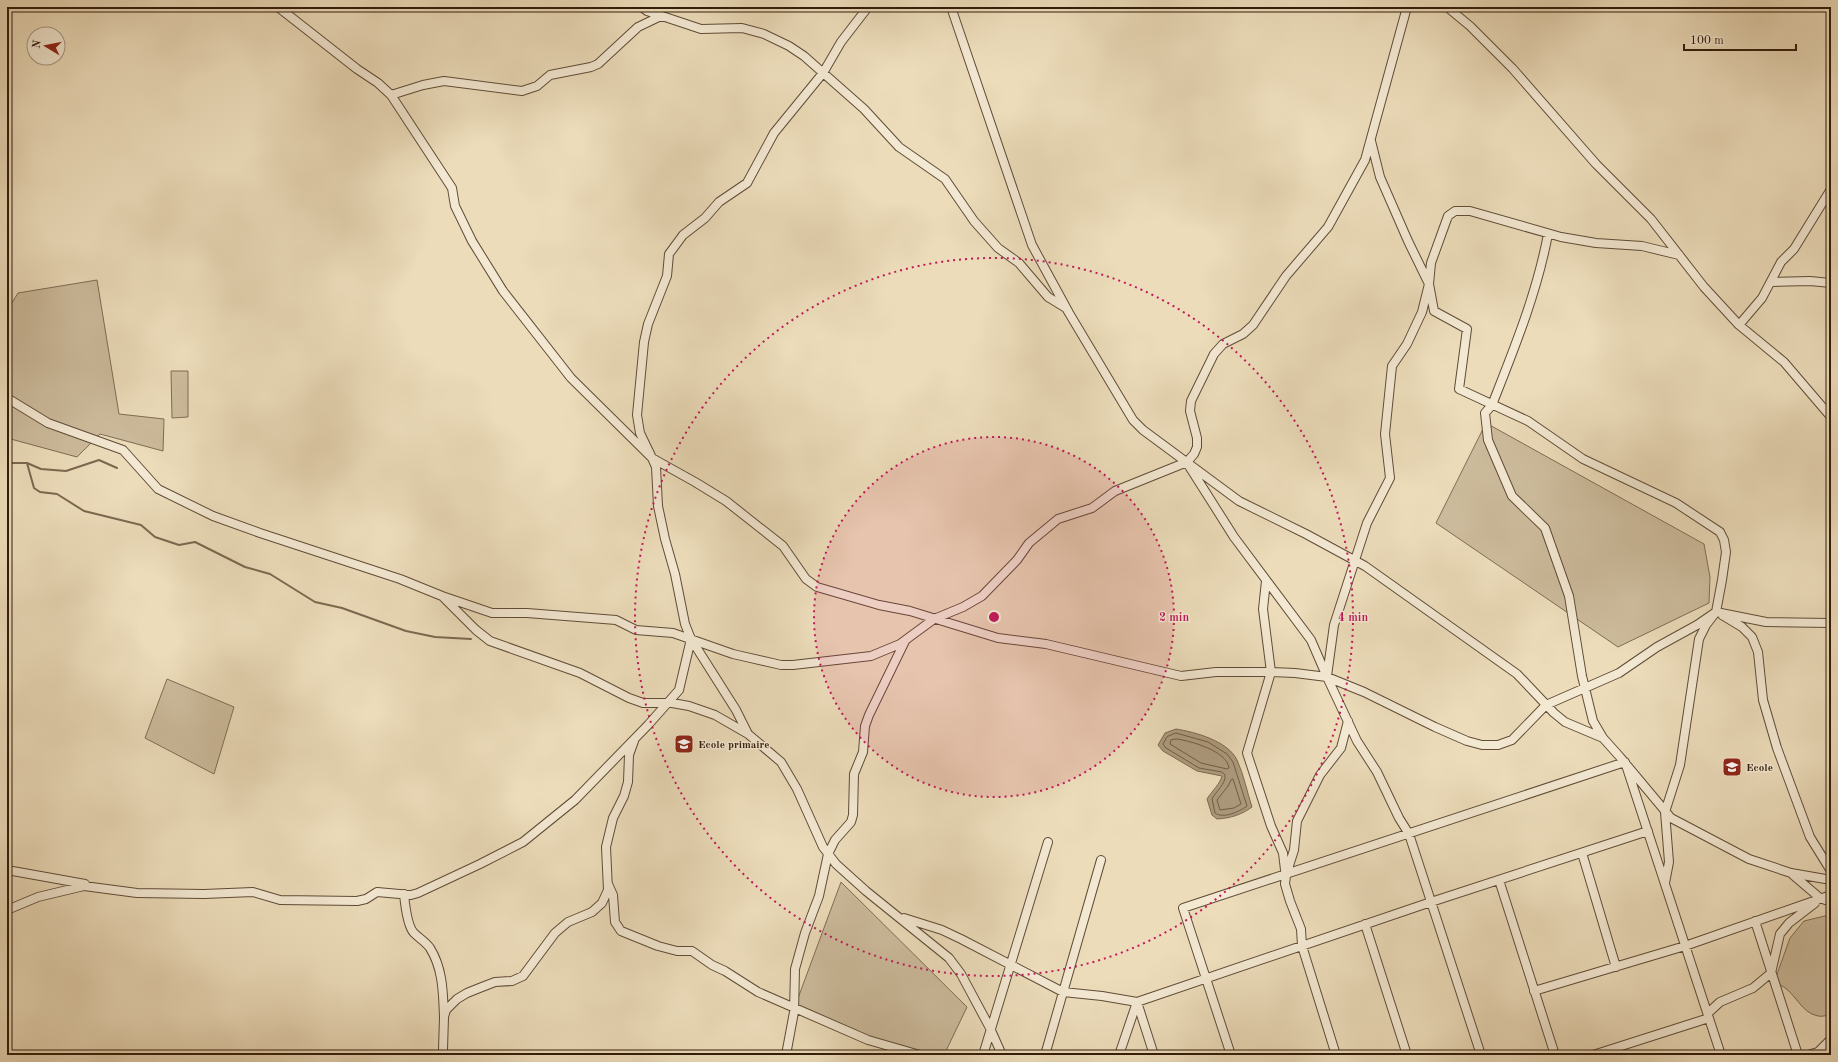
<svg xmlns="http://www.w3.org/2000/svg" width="1838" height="1062" font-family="'Old Standard TT',serif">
  <rect width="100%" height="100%" fill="#ecdcba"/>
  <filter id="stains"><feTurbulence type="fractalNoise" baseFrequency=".005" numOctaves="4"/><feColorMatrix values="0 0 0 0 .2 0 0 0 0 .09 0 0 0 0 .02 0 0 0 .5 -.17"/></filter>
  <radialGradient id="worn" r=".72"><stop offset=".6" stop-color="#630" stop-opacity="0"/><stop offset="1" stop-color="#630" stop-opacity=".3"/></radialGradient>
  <path fill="#ccbb9c" stroke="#7f6c54" d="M97,280L119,414L164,419L163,451L100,434L77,457L7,438V311L18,293Z
    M171,371H188V417L172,418Z
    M1486,423L1704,544L1710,577L1709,603L1618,647L1436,523Z
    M167,679L234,707L214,774L145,738Z
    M841,882L967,1007L944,1055H920L794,1009Z
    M1829,915L1831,916V1015C1827,1015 1822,1017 1818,1016C1800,1013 1795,990 1778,984L1776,977L1790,938L1804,921Z"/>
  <path fill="#ad9b7e" stroke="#7c6850" d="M1176,729C1195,732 1228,741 1237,760C1244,775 1247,792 1252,807C1241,815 1231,818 1217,819L1212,815L1207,799C1212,791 1220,784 1222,776L1197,771L1163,751L1158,745L1165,733Z"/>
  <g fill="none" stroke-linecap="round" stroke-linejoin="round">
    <path stroke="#705c44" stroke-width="1" d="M1176,733L1208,742L1227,754L1233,762L1247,806C1239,812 1223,819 1215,813L1212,799C1216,791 1226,784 1225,775L1222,772L1199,768L1166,748L1163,744L1167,737Z
      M1177,739C1191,741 1227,751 1229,768L1227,769L1201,763L1170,744L1171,740Z
      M1233,779L1241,804L1234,808L1220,810L1217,800L1228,786L1231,780Z"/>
    <path stroke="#7c6850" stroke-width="2" d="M7,463H27L41,469L66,471L99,460L117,468
      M27,463L34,488L40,492L57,494L84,511L141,525L155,537L179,545L195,542L245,567L270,574L315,602L342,608L406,631L435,637L471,639"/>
    <g stroke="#604c37" stroke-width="10">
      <path id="minor" d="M278,7L357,69L378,83L391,95L452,188L455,206L472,241L503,291L571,378L652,458L656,467L658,506L665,539L675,574L685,624L691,639L736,710L748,734
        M642,7L647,11L701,29L742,28L764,34L789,46L804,56L864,109L899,147L945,179L974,221L998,248L1019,263L1048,297L1066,308
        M868,7L841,42L823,73L774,133L747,183L719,202L705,218L683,235L669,254L667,276L648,324L644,342L637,415L640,433L652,458L695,482L726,501L783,546L806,579L817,587L879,605L910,611L998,638L1046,644L1181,676L1216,672H1271L1295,673L1327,677L1364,692L1435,727L1467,741L1482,745H1498L1512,740L1546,705L1619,673L1657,647L1697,625L1716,612L1766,622L1831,623
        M951,7L1032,245L1069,313L1133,420L1143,430L1239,501L1306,534L1365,566L1517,674L1554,713L1565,722L1603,738L1620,757L1671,818L1749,859L1791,873L1831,880
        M1447,7L1470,26L1513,69L1596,164L1651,219L1704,287L1739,325L1784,362L1831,417
        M391,95L423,85L444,81L522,91L537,86L550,75L591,67L598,64L638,27L661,16
        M1548,234C1537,293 1514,349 1492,405L1485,413L1488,440L1512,496L1545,528L1569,596L1582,676L1593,721L1603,738
        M1771,282L1810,281L1831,283
        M1739,325L1762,298L1781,262L1794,249L1831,189
        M7,398L48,423L123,450L158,489L213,516L260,533L400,579L442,596L476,630L490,641L580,673L629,698L643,703H672L689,706L715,715L748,734L781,762L797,789L823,847L836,864L866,891L949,958L961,974L990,1028L1002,1055
        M1189,466L1234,537L1311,640L1327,677L1357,741L1377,772L1399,818L1409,834L1481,1055
        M1266,581L1263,609L1271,672L1247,753L1271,826L1283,853L1285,870
        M442,596L492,613H527L616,620L636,630L673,633L733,654L781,665H793L871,656L900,644L934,619L963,607L982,596L1017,560L1029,543L1058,519L1092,508L1115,491L1187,462L1194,454L1197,447V438L1190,411L1191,401L1214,354L1223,344L1243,334L1253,325L1286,276L1328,227L1365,160L1407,7
        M1722,615L1742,627L1752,637L1758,652L1763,700L1777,748L1810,837L1831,871
        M1327,676L1334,625L1367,523L1390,478L1385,434L1392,366L1407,344L1422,312L1429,284L1408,241L1380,177L1371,141
        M1582,853L1616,967
        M7,870L85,884
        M1793,875L1820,898L1831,902
        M1499,880L1555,1055
        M1665,883L1669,862L1665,812L1680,765L1699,639L1706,625L1716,612L1722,580L1726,552L1724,540L1720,532L1676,503L1583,459L1528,421L1459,389L1467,329L1434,311L1429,284L1431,263L1448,216L1455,211H1470L1561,237L1596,243L1642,246L1679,255
        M608,884L613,895L615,922L621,931L658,946L677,951H692L712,965L725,971L758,992L868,1040L920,1055
        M404,894C405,904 407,926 414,933C419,938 426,942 430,948C443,969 443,992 444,1017
        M7,910L38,897L84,886L137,893L204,894L253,892L280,900L357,901L366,899L377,892L411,895L418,893L480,864L523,842L575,800L648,725L679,690L691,639
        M904,918L942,930L961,939L1063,992L1102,996L1137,1002L1431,902L1648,831
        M1755,921L1798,1055
        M1365,924L1407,1055
        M1534,991L1685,946L1831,895
        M1137,1002L1154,1055
        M1708,1013L1720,1002L1753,988L1771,973L1780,934L1789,923L1815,903
        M1819,1051L1831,1039
        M444,1055L443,1049L444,1017L446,1010L457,999L467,993L482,987L495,982L512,981L523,976L555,933L568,922L592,912L602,903L608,890L606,847L613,818L624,796L628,782L629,755L634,741
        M786,1055L794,1012L795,969L805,933L819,896L828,854L835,840L851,822L853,815L854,774L863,752L865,726L869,715L905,641
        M983,1055L1048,842
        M1045,1055L1101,860
        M1119,1055L1137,1002
        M1231,1055L1183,908L1625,762L1721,1055
        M1336,1055L1302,946L1301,929L1290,901L1285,884L1286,875L1294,850L1297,821L1320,775L1341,748L1348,721
        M1593,1055L1709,1018
        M1808,1055L1831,1048"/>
    </g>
    <use href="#minor" stroke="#f3e8d2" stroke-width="8"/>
  </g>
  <circle cx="994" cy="617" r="180" fill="#c2185b" fill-opacity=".12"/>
  <g fill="none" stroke="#c2185b" stroke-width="2" stroke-dasharray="2 4">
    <circle cx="994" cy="617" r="180"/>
    <circle cx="994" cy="617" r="359"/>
  </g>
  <defs>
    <g id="school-square" transform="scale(1)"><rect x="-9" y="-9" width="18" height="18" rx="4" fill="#8f2418" stroke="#f3e8d2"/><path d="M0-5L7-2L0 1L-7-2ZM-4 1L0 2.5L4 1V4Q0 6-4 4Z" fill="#fff"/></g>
  </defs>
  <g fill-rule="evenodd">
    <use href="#school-square" x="684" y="744"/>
    <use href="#school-square" x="1732" y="767"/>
  </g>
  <g text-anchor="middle" stroke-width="3" stroke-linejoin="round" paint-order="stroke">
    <g font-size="11" font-weight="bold" fill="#321c0b" stroke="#f3e8d2" text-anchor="start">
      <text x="698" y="748">Ecole primaire</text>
      <text x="1746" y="771">Ecole</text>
    </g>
  </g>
  <circle cx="994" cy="617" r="6" fill="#c2185b" stroke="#f3e8d2" stroke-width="2"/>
  <g font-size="12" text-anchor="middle" font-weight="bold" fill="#c2185b" stroke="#f3e8d2" stroke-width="3" stroke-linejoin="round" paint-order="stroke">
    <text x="1174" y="621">2 min</text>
    <text x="1353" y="621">4 min</text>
  </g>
  <rect width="1838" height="1062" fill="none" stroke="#ecdcba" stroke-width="24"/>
  <rect x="8" y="8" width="1822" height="1046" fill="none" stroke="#321c0b" stroke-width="2"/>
  <rect x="12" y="12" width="1814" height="1038" fill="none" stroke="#321c0b"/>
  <g transform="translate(46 46) rotate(280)"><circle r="19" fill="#f3e8d2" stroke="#a69682"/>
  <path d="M0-3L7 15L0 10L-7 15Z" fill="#8f2418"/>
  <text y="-6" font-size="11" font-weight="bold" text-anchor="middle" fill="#321c0b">N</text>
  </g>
  <path d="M1684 44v6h112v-6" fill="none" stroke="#321c0b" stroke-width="2"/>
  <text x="1690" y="44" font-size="12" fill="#321c0b" stroke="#f3e8d2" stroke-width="3" paint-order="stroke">100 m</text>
  <rect width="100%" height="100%" filter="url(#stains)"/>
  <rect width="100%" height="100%" fill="url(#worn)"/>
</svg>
